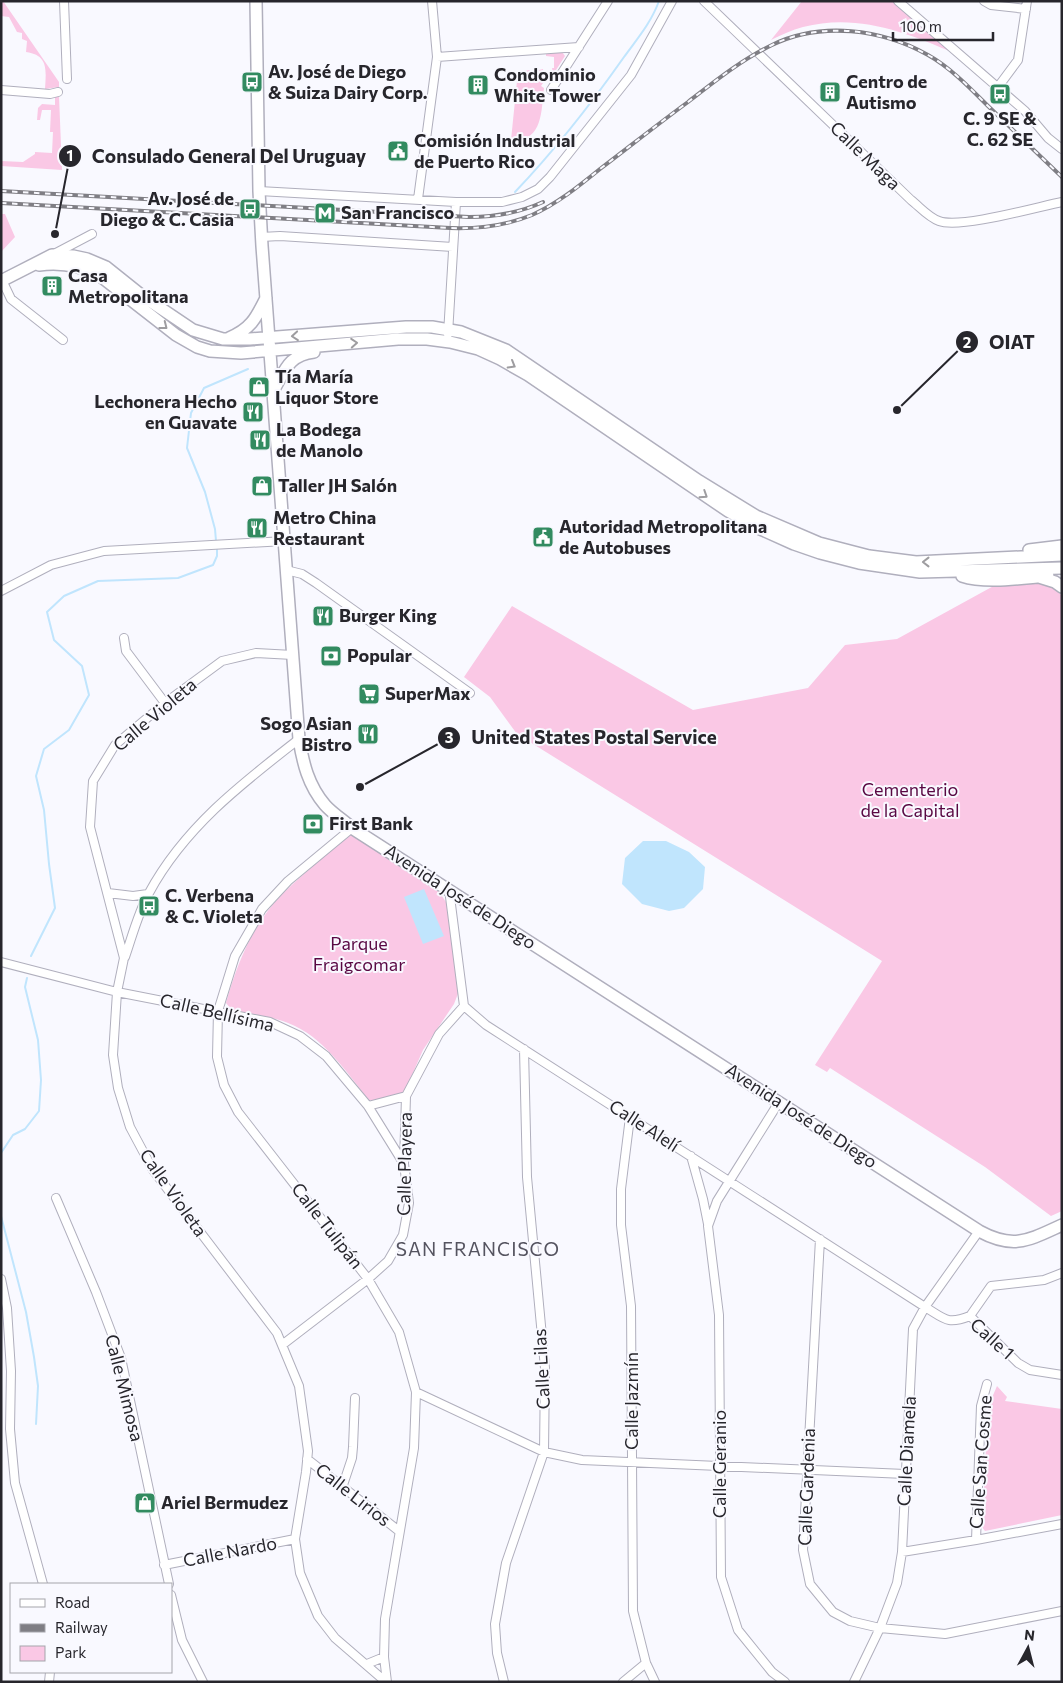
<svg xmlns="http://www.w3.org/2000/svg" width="1063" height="1683" font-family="Commissioner,sans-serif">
  <rect width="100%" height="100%" fill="#f9f9ff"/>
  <path fill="#fac8e5" d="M1,1H3L59,82V87L45,89C46,71 49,55 26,52L27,41L22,39V33L17,32L9,17L1,16Z
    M802,1H893L954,53C906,32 856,13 803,27C792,30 781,35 771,40Z
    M562,52L565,56L549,81L545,80L541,86L544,88C541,112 543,142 511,140L517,81L514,80L515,75L507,72L515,71L516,75H524V71L530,70L531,81L535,80L534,74L540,73L539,70L543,69L544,79H549V74L553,73L552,68H554V57L546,56V53Z
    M59,96L62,170L1,166V161L23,162L35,154V152L52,153L53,132H50L51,110H42L40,120H37L38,108L42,104L55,105V97Z
    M1,214H5L15,237L1,252Z
    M1029,581C1042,583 1053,585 1062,596V1211L1051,1216L985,1167L830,1068L827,1072L815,1065L882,961L517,734L490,697L464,677L512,606L693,710L808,688L845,645L897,639L999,583Z
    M353,833L435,886L446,902L449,911L459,991L454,1004L423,1050L405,1091L400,1094L373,1101L369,1100C346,1072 323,1036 288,1023C270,1016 249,1014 231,1009L226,1003C235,971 247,939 267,912C288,884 326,856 353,833Z
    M997,1386L1007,1397L1005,1401L1062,1409V1515L985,1531L982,1527L988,1407Z"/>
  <path fill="#c0e5fd" d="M643,841H666L689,852L705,867L703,889L684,908L669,911L642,904L622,884L625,858Z
    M424,889L444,936L423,944L404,897Z"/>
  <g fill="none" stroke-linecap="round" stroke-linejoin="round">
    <path stroke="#c0e5fd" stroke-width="2" d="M515,192C555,150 591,104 624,57C637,39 651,23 659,1
      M216,541L215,529L205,492L187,448L191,413L204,388L248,369
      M31,956L55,908L49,864L44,810L36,776L44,749L69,730L89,695L82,666L54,640L47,612L64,596L98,581L178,578L213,565L217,556V550
      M1,1153L13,1135L25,1129L39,1111L41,1080L38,1040L25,987L27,978
      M1,1216L26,1312L34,1357L38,1386L36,1424"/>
    <g stroke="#b0afbd" stroke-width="10">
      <path id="street" d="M64,1L67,79
        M704,1L911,200C920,207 928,217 939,221C960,229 1037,207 1062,202
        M898,1L1025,111L1048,138L1062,149
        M984,1L991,5L1026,9
        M437,57L579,47
        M998,87L1018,60L1027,1
        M1,90L50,94L58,92
        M551,90L608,1
        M259,191L456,202H502L522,197L538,189L550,177L631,75L672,1
        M418,199L437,57L432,1
        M261,237L280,236L453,247
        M54,254L92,234
        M1,278L11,299L63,340
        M448,334L456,202
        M286,570L302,574L316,583L470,693
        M1,591L51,565L104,551L285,541
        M124,638L126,651L165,703
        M293,655L256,653L222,661L165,703L115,745L93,781L90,827L124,958L117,992L113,1055L118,1088L130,1127L153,1170L277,1333L299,1386L308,1451L306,1472L295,1539L300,1573L318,1616L335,1638L386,1682
        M352,828L288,881L262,909L235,956L218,1011L217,1057L224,1085L238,1112L368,1279L399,1332L416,1392L414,1448L385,1619L384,1657L387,1682
        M449,889L464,1006L486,1025L925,1307C945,1319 947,1325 970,1316
        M108,893L133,896L148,894
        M125,957C132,937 138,913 149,893C184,828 241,784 299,739
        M1,962L117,992L270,1022L300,1036L326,1056L368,1106L404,1164
        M779,1102L717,1201L708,1226L719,1315L721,1577L738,1630L772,1672L785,1682
        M368,1106L406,1096
        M630,1117L621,1189V1225L631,1306L633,1611L646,1663L655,1682
        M691,1156L703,1199L708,1224
        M56,1198L96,1292L121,1358L169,1584
        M820,1239L803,1550L810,1584L833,1612L850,1621L880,1628L945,1634L1062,1611
        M1,1279L7,1308L11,1371L10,1429L15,1483L43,1584
        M970,1316L1018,1363L1030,1370L1062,1375
        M970,1316L991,1286L1044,1280L1062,1273
        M282,1345L368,1279L388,1261L403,1235L409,1203L404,1164L406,1096L439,1034L464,1006
        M416,1392L544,1452L582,1460L905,1474
        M307,1459L399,1531
        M343,1485L352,1458L353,1447L355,1398
        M976,1540L981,1406L987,1384
        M902,1552L976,1540L1062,1524
        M164,1565L295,1539
        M171,1595L182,1640L203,1682
        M367,1664L384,1657
        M49,1682L50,1672
        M504,1682L497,1653L495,1624L506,1563L544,1452L545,1368L527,1177L524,1049
        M623,1682L646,1663
        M854,1682L880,1628L897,1583L902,1552L913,1329L925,1307L979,1231"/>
    </g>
    <g stroke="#b0afbd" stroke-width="14">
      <path id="secondary" d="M256,1L259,191L262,246L299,739C303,763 308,785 325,805C332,813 343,820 352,828L979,1231C1014,1250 1029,1240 1062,1225
        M39,265C61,262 79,265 99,275L176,335L197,347L210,351L241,353L398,339H427L450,342L478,349L500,359L528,375L728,511L756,527L794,544L820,553L859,563L920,572L1062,568
        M1,281L52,255L73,256L87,259L106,267L141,295L193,330L223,339H250L406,327H432L461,332L506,350L699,481L756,516L819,543L869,556L916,562L1062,555
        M229,338C251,329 256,318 266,298
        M273,391C285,371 288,355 314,352
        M1029,550L1062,546
        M962,576C986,584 1022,578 1048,576
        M1039,577L1055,582L1062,587"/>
    </g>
    <use href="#street" stroke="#fff" stroke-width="8"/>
    <use href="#secondary" stroke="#fff" stroke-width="11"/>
    <g stroke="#7f7e84" stroke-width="4">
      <path id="rail" d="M1,191L469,217C495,217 519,213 543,202
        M1,203L450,228C479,229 505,226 532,215C557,204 579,186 600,169C629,147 658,124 688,102C714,82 741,60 772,45C821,21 882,29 928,55C951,68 970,88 988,106C1013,130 1037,153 1062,177"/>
    </g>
    <use href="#rail" stroke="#f9f9ff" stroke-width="2" stroke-dasharray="5.5" stroke-linecap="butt"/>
  </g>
  <defs><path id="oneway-chevron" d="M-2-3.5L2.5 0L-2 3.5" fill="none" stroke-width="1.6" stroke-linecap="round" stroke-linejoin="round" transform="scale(1.25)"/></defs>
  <g stroke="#9e9da0">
    <use href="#oneway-chevron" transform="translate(164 326) rotate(38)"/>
    <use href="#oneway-chevron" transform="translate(295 336) rotate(175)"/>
    <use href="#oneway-chevron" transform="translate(354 343) rotate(-4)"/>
    <use href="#oneway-chevron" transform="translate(512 365) rotate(30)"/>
    <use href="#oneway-chevron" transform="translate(704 495) rotate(33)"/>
    <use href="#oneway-chevron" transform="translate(926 562) rotate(-180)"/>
  </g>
  <defs>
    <g id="bus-square" transform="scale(1.125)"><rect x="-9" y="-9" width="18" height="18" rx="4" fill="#328b60" stroke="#f9f9ff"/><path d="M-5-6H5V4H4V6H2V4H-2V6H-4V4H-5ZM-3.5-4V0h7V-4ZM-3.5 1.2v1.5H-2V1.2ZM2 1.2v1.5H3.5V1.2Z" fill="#fff"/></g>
    <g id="building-square" transform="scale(1.125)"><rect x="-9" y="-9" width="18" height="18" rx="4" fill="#328b60" stroke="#f9f9ff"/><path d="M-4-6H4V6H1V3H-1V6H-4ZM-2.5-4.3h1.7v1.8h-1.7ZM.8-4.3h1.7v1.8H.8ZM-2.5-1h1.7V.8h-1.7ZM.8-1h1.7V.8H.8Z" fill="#fff"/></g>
    <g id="civic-square" transform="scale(1.125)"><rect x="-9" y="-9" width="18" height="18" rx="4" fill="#328b60" stroke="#f9f9ff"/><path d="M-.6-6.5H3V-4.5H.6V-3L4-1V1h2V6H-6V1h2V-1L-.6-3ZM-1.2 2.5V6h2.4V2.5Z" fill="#fff"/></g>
    <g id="metro-square" transform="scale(1.125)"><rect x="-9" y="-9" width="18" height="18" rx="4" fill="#328b60" stroke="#f9f9ff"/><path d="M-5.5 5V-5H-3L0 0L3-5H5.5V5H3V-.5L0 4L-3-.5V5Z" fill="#fff"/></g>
    <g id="shop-square" transform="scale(1.125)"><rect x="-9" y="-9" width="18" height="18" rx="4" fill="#328b60" stroke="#f9f9ff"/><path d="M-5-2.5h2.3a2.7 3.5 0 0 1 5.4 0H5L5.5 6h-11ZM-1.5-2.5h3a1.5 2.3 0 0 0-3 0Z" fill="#fff"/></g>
    <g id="restaurant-square" transform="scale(1.125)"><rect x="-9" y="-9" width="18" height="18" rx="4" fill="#328b60" stroke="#f9f9ff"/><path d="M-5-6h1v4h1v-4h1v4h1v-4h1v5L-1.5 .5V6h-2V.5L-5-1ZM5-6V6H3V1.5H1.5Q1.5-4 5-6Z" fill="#fff"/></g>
    <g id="bank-square" transform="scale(1.125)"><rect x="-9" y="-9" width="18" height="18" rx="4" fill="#328b60" stroke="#f9f9ff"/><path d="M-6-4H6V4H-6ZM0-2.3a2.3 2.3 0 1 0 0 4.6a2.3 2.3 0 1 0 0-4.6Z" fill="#fff"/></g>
    <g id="supermarket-square" transform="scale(1.125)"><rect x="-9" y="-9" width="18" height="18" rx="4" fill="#328b60" stroke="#f9f9ff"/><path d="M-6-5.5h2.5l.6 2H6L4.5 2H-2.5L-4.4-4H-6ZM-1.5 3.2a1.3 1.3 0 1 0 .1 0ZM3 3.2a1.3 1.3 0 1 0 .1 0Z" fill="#fff"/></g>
  </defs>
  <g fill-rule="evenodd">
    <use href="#bus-square" x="252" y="82"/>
    <use href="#building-square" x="478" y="85"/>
    <use href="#building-square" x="830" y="92"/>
    <use href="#bus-square" x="1000" y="94"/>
    <use href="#civic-square" x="398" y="151"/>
    <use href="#bus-square" x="250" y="209"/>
    <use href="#metro-square" x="325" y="213"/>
    <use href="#building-square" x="52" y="286"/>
    <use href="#shop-square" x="259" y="387"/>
    <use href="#restaurant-square" x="253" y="412"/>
    <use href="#restaurant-square" x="260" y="440"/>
    <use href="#shop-square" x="262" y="486"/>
    <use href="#restaurant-square" x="257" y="528"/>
    <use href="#civic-square" x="543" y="537"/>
    <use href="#restaurant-square" x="323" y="616"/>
    <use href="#bank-square" x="331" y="656"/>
    <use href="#supermarket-square" x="369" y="694"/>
    <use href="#restaurant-square" x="368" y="734"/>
    <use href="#bank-square" x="313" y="824"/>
    <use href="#bus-square" x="149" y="906"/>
    <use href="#shop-square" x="145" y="1503"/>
  </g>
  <g text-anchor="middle" stroke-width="4" stroke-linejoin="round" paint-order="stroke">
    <g font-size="18" font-weight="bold" fill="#27262c" stroke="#f9f9ff" text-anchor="start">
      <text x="268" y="78">Av. José de Diego<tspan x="268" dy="21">&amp; Suiza Dairy Corp.</tspan></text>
      <text x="494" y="81">Condominio<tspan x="494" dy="21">White Tower</tspan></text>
      <text x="846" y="88">Centro de<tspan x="846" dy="21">Autismo</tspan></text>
      <text x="1000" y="125" text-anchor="middle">C. 9 SE &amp;<tspan x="1000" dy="21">C. 62 SE</tspan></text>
      <text x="414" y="147">Comisión Industrial<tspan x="414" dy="21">de Puerto Rico</tspan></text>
      <text x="234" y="205" text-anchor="end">Av. José de<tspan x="234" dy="21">Diego &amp; C. Casia</tspan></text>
      <text x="341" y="219">San Francisco</text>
      <text x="68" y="282">Casa<tspan x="68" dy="21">Metropolitana</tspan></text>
      <text x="275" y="383">Tía María<tspan x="275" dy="21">Liquor Store</tspan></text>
      <text x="237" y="408" text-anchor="end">Lechonera Hecho<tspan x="237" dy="21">en Guavate</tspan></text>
      <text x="276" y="436">La Bodega<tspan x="276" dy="21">de Manolo</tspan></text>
      <text x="278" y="492">Taller JH Salón</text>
      <text x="273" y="524">Metro China<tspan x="273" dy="21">Restaurant</tspan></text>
      <text x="559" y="533">Autoridad Metropolitana<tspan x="559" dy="21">de Autobuses</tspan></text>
      <text x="339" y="622">Burger King</text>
      <text x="347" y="662">Popular</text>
      <text x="385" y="700">SuperMax</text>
      <text x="352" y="730" text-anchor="end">Sogo Asian<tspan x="352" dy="21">Bistro</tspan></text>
      <text x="329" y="830">First Bank</text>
      <text x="165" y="902">C. Verbena<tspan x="165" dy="21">&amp; C. Violeta</tspan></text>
      <text x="161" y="1509">Ariel Bermudez</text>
    </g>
    <g font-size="18" fill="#27262c" stroke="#f9f9ff">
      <text transform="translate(865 156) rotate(44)" y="6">Calle Maga</text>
      <text transform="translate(155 715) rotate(-40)" y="6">Calle Violeta</text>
      <text transform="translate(460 897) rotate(33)" y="6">Avenida José de Diego</text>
      <text transform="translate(217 1013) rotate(13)" y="6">Calle Bellísima</text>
      <text transform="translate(801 1116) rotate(33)" y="6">Avenida José de Diego</text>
      <text transform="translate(644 1126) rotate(33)" y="6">Calle Alelí</text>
      <text transform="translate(405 1164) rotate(-89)" y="6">Calle Playera</text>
      <text transform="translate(173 1193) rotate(55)" y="6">Calle Violeta</text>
      <text transform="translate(327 1226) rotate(52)" y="6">Calle Tulipán</text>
      <text transform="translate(992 1339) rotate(42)" y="6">Calle 1</text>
      <text transform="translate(542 1369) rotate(-93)" y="6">Calle Lilas</text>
      <text transform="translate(124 1388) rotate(76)" y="6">Calle Mimosa</text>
      <text transform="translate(632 1401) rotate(-90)" y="6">Calle Jazmín</text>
      <text transform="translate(907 1451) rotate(-87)" y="6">Calle Diamela</text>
      <text transform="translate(981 1462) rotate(-86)" y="6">Calle San Cosme</text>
      <text transform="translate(720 1464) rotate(-90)" y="6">Calle Geranio</text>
      <text transform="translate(807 1487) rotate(-88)" y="6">Calle Gardenia</text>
      <text transform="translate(353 1495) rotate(38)" y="6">Calle Lirios</text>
      <text transform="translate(230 1552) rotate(-11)" y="6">Calle Nardo</text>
    </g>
    <g font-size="18" fill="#590843" stroke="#f9f9ff">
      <text x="910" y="796">Cementerio<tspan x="910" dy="21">de la Capital</tspan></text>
      <text x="359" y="950">Parque<tspan x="359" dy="21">Fraigcomar</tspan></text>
    </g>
    <g font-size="19" letter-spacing="1" fill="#555460" stroke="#f9f9ff">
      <text x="478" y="1256">SAN FRANCISCO</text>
    </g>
  </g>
  <path fill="none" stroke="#27262c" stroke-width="2" d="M55 234L70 156M897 410L967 342M360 787L449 738"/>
  <g fill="#27262c" stroke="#f9f9ff" stroke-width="2">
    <circle cx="55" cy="234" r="5"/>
    <circle cx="897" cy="410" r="5"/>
    <circle cx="360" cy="787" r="5"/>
    <circle cx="70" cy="156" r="12"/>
    <circle cx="967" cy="342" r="12"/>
    <circle cx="449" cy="738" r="12"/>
  </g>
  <g font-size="15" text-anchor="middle" font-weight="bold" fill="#fff">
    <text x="70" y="161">1</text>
    <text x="967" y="348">2</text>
    <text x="449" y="743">3</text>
  </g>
  <g font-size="19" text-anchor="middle" font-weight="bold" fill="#27262c" stroke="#f9f9ff" stroke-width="4" stroke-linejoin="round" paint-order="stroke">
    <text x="229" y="163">Consulado General Del Uruguay</text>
    <text x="1012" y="349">OIAT</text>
    <text x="594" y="744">United States Postal Service</text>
  </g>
  <rect width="1063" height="1683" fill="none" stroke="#27262c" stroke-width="5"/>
  <rect x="10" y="1583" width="162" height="90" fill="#f9f9ff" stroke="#a5a5ab"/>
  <rect x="20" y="1599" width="25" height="8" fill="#ffffff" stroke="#a5a5ab"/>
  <text x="55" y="1608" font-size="15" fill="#27262c">Road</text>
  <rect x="20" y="1624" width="25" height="8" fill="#7f7e84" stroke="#a5a5ab"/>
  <text x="55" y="1633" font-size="15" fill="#27262c">Railway</text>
  <rect x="20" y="1646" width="25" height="15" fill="#fac8e5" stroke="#a5a5ab"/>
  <text x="55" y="1658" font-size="15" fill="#27262c">Park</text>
  <g transform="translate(1028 1648) rotate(7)" stroke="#f9f9ff" stroke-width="4" paint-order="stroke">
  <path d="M0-4L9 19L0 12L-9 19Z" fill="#27262c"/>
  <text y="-8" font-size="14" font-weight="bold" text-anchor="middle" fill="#27262c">N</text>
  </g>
  <path d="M893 32v8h100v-8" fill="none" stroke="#27262c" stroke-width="2.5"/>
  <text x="900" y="32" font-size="15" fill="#27262c" stroke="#f9f9ff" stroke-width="4" paint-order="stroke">100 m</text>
</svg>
